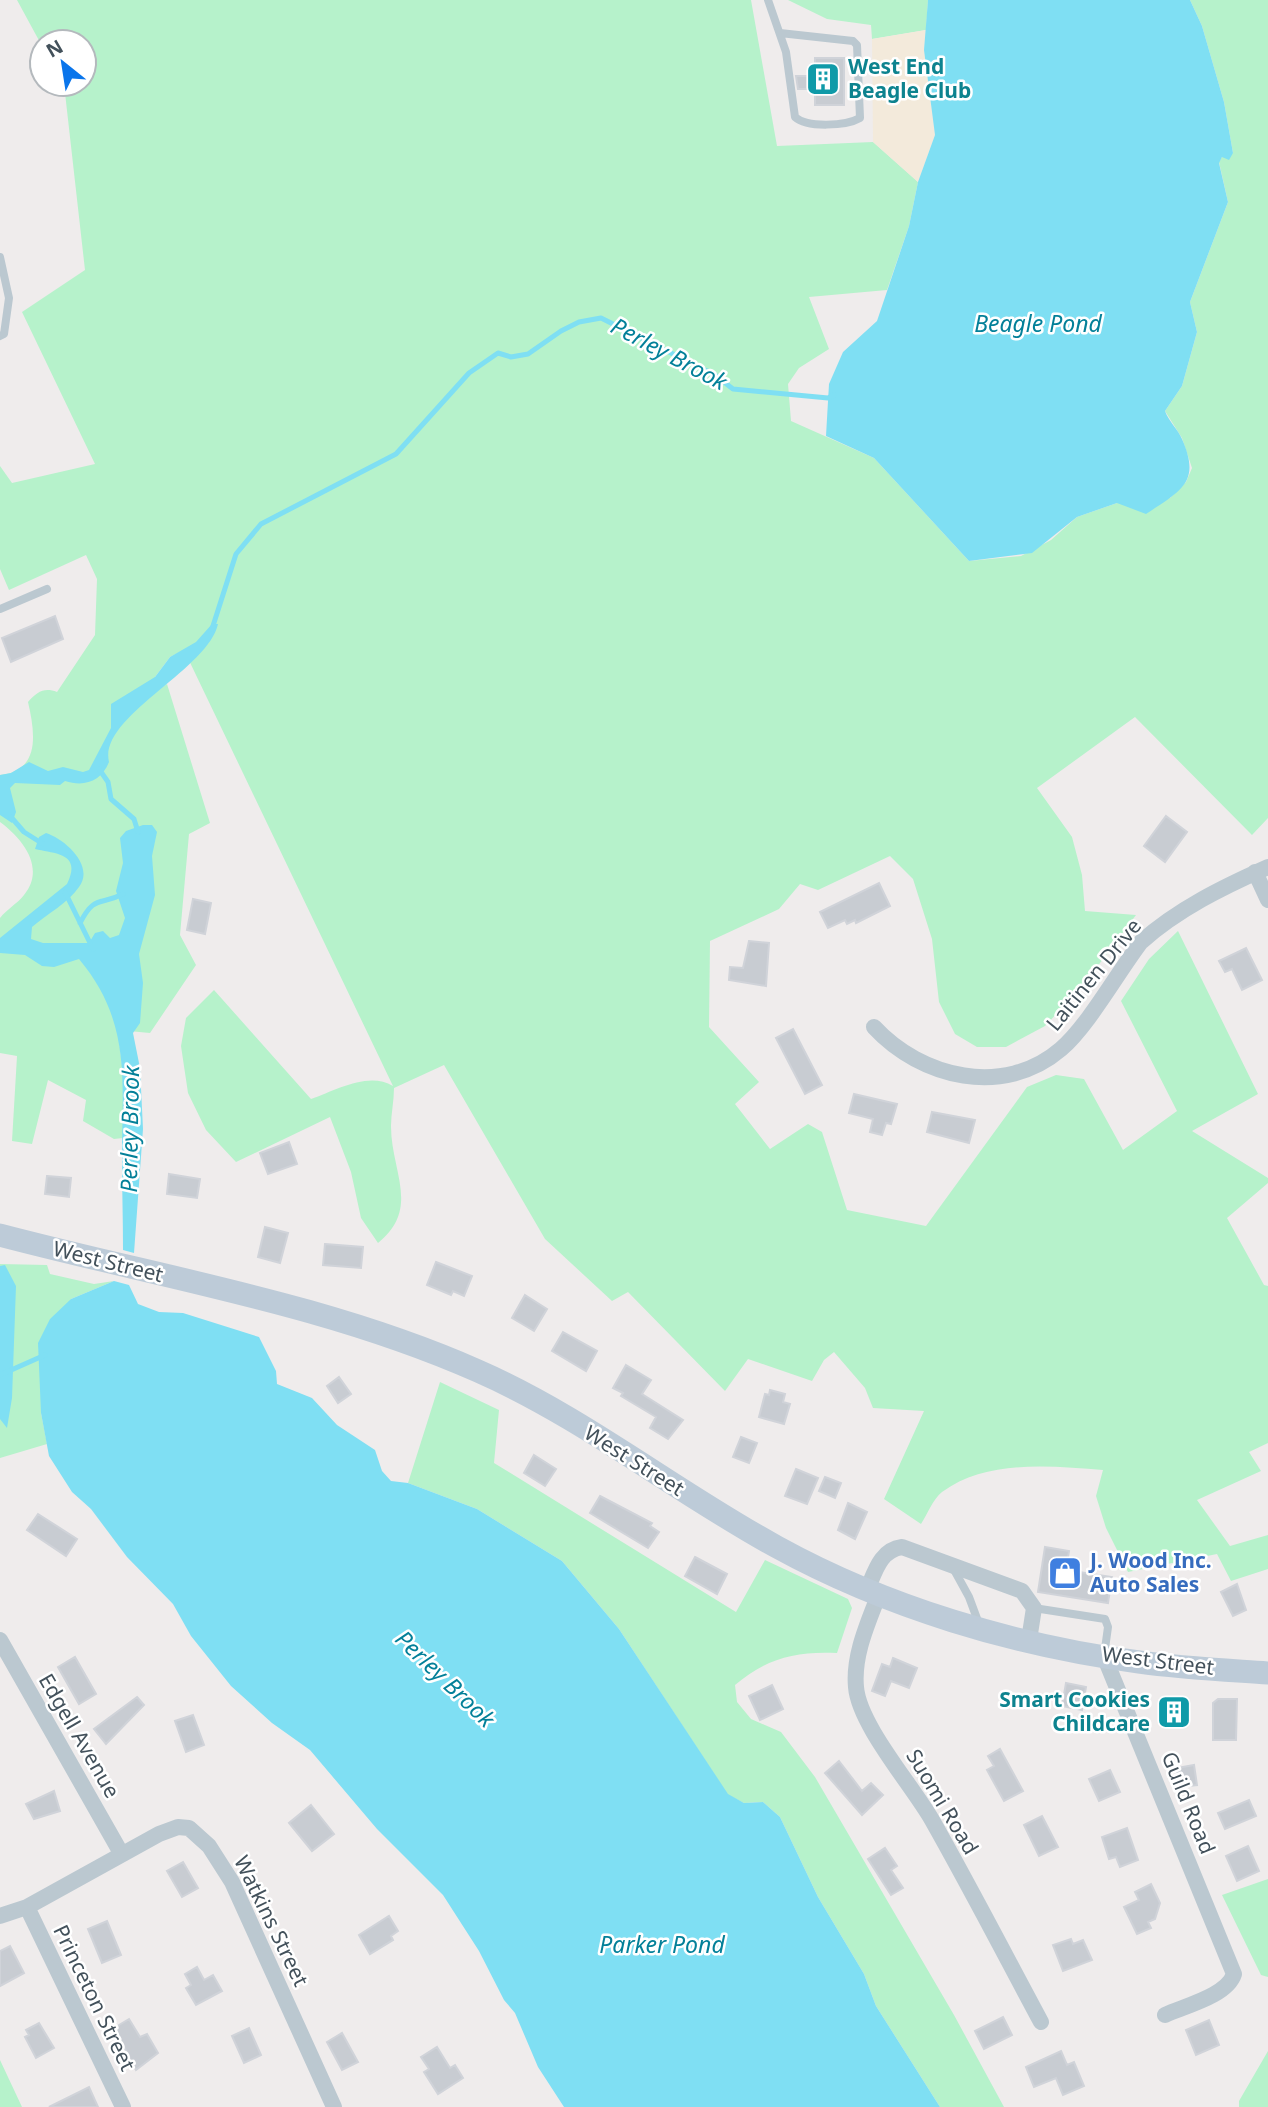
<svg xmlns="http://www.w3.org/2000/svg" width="1268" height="2107" font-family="'Noto Sans',sans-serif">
  <rect width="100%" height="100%" fill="#efecec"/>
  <path fill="#b6f2cb" d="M17,0H751L777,146L873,142L918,182L909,226L887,290L809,297L829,349L799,368L788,384L791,421L874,458L969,561L1021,556L1051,540L1077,517L1117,503L1170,498L1186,482L1192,468L1182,438L1165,411L1182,386L1197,332L1190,302L1228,202L1219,162L1222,157L1233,153L1224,102L1202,26L1190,0H1268V818L1252,835L1135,717L1037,788L1072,837L1082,875L1085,911L1136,915L1082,987L1045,1026L1006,1047H977L955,1034L939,1002L932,939L913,879L890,856L818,890L800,884L779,909L710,941L709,1027L759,1082L735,1104L770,1149L808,1124L822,1132L847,1210L926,1226L1027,1087L1056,1075L1084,1079L1123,1150L1177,1111L1121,1001L1149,959L1178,931L1258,1094L1192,1131L1268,1178V1183L1227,1218L1264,1285L1268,1286V1443L1249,1452L1261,1471L1197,1500L1230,1546L1268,1535V1569L1231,1581L1217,1554L1128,1572L1106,1528L1096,1496L1103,1470C1051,1466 987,1459 942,1492C933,1499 927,1515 921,1524L884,1499L924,1411L873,1408L865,1388L834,1352L824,1360L812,1381L748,1359L725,1391L628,1292L612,1301L545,1239L444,1065L394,1088C394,1101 391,1114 391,1126C391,1172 421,1208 378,1243L361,1218L351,1172L330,1117L236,1162L206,1130L188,1093L181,1046L186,1018L214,990L311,1099C336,1090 369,1071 393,1086L184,650L170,657L155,677L158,690L167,684L210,823L189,834L180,935L196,965L150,1033L118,1030L125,1092L123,1138L114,1139L83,1121L86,1100L48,1080L32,1144L12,1141L17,1056L0,1053V918C7,909 17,904 24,895C46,868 23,839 0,822V775C41,771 35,732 28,702C37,692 44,687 57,692L95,635L97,579L86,555L9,590L0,569V466L12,483L95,464L22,312L85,270L64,84H84V42H42V46Z
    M788,0H928L926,30L872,39L871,25L827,19Z
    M0,1264L47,1265L50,1274L94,1284L114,1281L71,1299L41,1413L47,1444L0,1458Z
    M440,1382L499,1410L494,1463L736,1612L765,1560L848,1599L852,1608L837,1653C796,1651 767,1658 735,1685L737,1702L751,1719L781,1732L815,1777L954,2015L1004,2107H940L876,2006L864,1974L818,1897L780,1817L763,1802L744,1803L728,1795L619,1629L562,1561L477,1509L408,1483Z
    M1268,1879V1977L1261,1975L1222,1895Z
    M1268,2051V2107H1239V2101Z
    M0,2060L22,2107H0Z"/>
  <path fill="#f3eadb" d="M926,30L924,50L935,135L918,182L873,142L872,39Z"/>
  <path fill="#7fdff3" d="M928,0H1190L1202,26L1224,102L1233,153L1229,160L1222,157L1219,163L1228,202L1190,302L1197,332L1182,386L1165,411C1169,422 1178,429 1182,439C1201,482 1182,490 1146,514L1117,503L1077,517L1032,553L969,561L874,458L826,436L829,384L843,352L877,321L909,226L918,182L935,135L924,50Z
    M212,624H218C208,670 98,717 109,762C101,782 84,787 65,781L60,785L15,783L10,788L16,812L12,823L0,815V775L11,773L29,762L48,771L63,767L83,772L89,770L111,728V704L155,677L170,657L196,642Z
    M143,825H152L157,832L152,856L155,895L139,954L143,983L140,1023L133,1033L140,1068L143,1129L134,1253L123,1250C123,1219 122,1189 122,1158C122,1082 132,1022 79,959L54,967L42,966L25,955L0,953V938L67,884C82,853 56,854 35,849L39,837L46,833C65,839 95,866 79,887C68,903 47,914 32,927L31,939L43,943H89L95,933L103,931L110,938L119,935L125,918L116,891L123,863L120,838L126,831Z
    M5,1265L16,1286L12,1398L7,1428L0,1419V1266Z
    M114,1281L129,1285L138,1304L159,1312L183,1313L259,1337L276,1371L277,1384L312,1398L337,1425L375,1450L382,1471L391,1481L408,1483L477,1509L562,1561L619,1629L728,1794L744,1803L763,1802L780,1817L818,1897L864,1974L876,2006L940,2107H564L538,2067L515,2013L504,2000L479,1951L443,1895L377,1829L310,1750L272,1723L231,1686L191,1636L173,1604L127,1557L91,1509L72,1492L49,1456L41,1413L38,1343L50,1319L71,1299Z"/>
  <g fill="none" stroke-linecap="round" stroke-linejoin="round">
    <path stroke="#7fdff3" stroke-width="5" d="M212,629L236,554L261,524L396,454L469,373L498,353L511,357L528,354L561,331L579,322L601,318L715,375L733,389L828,398L834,395
      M99,769L108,782L111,799L134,819L138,832
      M11,817L24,832L43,844
      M65,892L93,949
      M80,923C95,894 100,906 123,894
      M0,1375L45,1355"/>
  </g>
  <path fill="#c8ccd2" stroke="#d0d3d9" stroke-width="2" d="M815,58H844V105H815V89H798L796,76H815Z
    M55,616L63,639L11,662L2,638Z
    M1166,816L1187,832L1165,862L1144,846Z
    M879,883L890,906L856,923L855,920L847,924L845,920L828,928L820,912Z
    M193,899L211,903L205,934L187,930Z
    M749,941L769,943L766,986L729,980L730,967L743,968Z
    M1246,948L1262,980L1242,990L1232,969L1225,972L1219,961Z
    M793,1029L822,1085L805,1094L776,1038Z
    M854,1094L897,1104L891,1124L886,1123L882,1135L870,1132L873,1119L849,1113Z
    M932,1112L975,1120L969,1143L927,1132Z
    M289,1142L297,1164L268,1174L260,1153Z
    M169,1174L200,1179L197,1198L167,1194Z
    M47,1176L71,1178L69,1197L45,1194Z
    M265,1227L288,1233L280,1263L258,1257Z
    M325,1244L363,1247L361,1268L323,1265Z
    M436,1262L472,1276L464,1296L453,1291L451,1295L427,1285Z
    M525,1295L547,1309L534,1331L512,1318Z
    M563,1332L597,1351L586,1371L552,1351Z
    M626,1365L651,1380L642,1394L683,1420L668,1439L650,1428L656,1417L621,1396L623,1393L613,1388Z
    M339,1377L351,1394L338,1403L327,1386Z
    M770,1390L785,1394L783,1402L790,1404L784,1424L759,1417L765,1394L769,1395Z
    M741,1437L757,1443L749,1463L733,1457Z
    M534,1455L556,1469L545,1486L524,1473Z
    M796,1469L818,1478L807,1504L785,1496Z
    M825,1477L841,1483L835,1498L819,1491Z
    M600,1496L652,1523L650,1526L659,1532L648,1548L590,1513Z
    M848,1503L867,1512L855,1539L838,1530Z
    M38,1514L77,1539L66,1556L27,1530Z
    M1045,1547L1069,1551L1066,1570L1112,1577L1108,1603L1038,1592Z
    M695,1557L727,1574L717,1594L685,1576Z
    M1237,1584L1246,1610L1233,1616L1221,1592Z
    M75,1657L96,1694L79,1704L58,1667Z
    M893,1658L917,1668L909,1688L891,1681L885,1696L872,1691L882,1664L890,1667Z
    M1066,1683L1086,1687L1082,1710L1062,1706Z
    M772,1685L783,1709L760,1720L749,1696Z
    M137,1697L144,1705L106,1744L94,1729Z
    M1163,1698H1186V1726H1162Z
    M1218,1699H1237L1236,1740H1213V1703Z
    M193,1715L204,1745L186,1752L175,1721Z
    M1000,1749L1023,1791L1004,1801L987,1770L994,1766L988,1756Z
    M839,1761L862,1791L871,1783L883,1795L862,1815L825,1773Z
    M1194,1765L1197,1785L1179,1787L1177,1768Z
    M1110,1770L1120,1792L1099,1801L1089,1779Z
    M54,1791L60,1811L34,1819L26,1804Z
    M1249,1800L1256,1816L1225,1829L1218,1813Z
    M311,1805L334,1834L312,1851L289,1823Z
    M1042,1816L1058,1847L1039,1856L1024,1825Z
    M1127,1828L1138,1860L1120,1867L1116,1857L1109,1859L1102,1837Z
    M1248,1846L1259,1871L1237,1881L1226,1856Z
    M885,1848L897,1866L891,1870L903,1888L891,1895L868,1859Z
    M183,1862L198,1888L182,1897L167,1871Z
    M1151,1884L1160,1903L1155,1919L1148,1922L1151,1928L1137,1934L1124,1907L1139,1900L1135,1892Z
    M389,1916L398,1931L391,1936L393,1940L370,1954L359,1935Z
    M107,1921L121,1955L102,1963L88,1929Z
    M1071,1939L1073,1944L1083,1940L1092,1960L1063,1971L1053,1945Z
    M10,1946L24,1973L0,1986V1951Z
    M197,1967L204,1980L213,1975L222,1991L196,2005L186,1988L191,1985L185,1974Z
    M1003,2017L1012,2035L984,2049L975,2031Z
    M129,2019L140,2037L147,2034L158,2053L136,2070L114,2028Z
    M1209,2020L1219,2045L1196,2055L1186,2030Z
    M39,2023L54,2048L36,2058L25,2037L29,2035L26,2030Z
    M249,2028L261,2055L244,2063L232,2036Z
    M342,2033L358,2062L342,2070L327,2042Z
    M437,2047L450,2068L455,2065L463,2078L438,2094L424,2072L429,2069L421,2057Z
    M1061,2051L1067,2065L1074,2062L1084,2086L1063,2095L1056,2078L1034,2087L1026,2067Z
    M89,2087L98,2107H49Z"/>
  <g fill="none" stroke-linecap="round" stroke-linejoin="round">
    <path stroke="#bbc8d0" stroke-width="8" d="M768,0L786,52L795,117C807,128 846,126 860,118L857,45L853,41L780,33
      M0,257L9,298L4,334L0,336
      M0,609L47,589
      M952,1566L969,1597L979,1624
      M1034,1608L1105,1619L1108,1627L1104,1656"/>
    <path stroke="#bbc8d0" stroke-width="16" d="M1255,872L1268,900
      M874,1027C921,1078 1004,1098 1061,1049C1088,1026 1118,972 1141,942C1178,909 1223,887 1268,867
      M867,1590C875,1572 880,1550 902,1547L1022,1591L1034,1608L1029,1640
      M879,1594C868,1623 853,1655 856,1687C859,1725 912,1785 932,1820C970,1887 1005,1955 1041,2022
      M0,1640L121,1853
      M1104,1656L1234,1974C1227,1996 1184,2006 1165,2015
      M27,1907L123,2107
      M0,1916L27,1907L159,1834L178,1827L189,1828L209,1846L232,1882L334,2107"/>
    <path stroke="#bdcbd8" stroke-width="23" d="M0,1235C159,1277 327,1304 478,1371C583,1417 676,1492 777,1547C886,1607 1016,1646 1139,1662C1182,1668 1225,1670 1268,1673"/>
  </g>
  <defs>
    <g id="building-square" transform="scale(1.75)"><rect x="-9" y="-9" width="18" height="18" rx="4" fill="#0f9aa8" stroke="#fff"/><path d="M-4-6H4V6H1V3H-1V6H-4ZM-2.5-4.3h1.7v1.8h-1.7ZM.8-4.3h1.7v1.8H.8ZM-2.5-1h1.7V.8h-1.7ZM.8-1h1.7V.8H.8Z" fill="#fff"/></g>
    <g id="shop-square" transform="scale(1.75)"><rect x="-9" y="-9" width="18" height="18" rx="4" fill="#3f7fe0" stroke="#fff"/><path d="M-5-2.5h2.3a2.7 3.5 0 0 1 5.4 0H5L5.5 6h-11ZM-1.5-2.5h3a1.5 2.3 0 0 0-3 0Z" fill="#fff"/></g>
  </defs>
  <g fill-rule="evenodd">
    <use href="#building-square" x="823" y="79"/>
    <use href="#shop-square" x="1065" y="1573"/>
    <use href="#building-square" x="1174" y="1712"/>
  </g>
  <g text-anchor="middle" stroke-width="5" stroke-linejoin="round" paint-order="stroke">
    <g font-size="21" font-weight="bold" fill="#0d838f" stroke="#fff" text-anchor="start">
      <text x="848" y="74">West End<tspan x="848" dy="24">Beagle Club</tspan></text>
      <text x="1150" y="1707" text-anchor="end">Smart Cookies<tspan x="1150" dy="24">Childcare</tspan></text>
    </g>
    <g font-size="21" fill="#43515b" stroke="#fff">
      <text transform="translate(1094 975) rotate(-51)" y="7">Laitinen Drive</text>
      <text transform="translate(108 1262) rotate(14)" y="7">West Street</text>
      <text transform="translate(634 1461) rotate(32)" y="7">West Street</text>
      <text transform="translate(1158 1661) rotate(7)" y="7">West Street</text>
      <text transform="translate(79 1736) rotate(60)" y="7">Edgell Avenue</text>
      <text transform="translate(942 1802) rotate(59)" y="7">Suomi Road</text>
      <text transform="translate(1188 1803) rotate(68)" y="7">Guild Road</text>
      <text transform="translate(271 1921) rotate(64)" y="7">Watkins Street</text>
      <text transform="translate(94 1998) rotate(64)" y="7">Princeton Street</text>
    </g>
    <g font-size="21" font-weight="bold" fill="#366cbe" stroke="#fff" text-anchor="start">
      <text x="1090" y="1568">J. Wood Inc.<tspan x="1090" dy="24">Auto Sales</tspan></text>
    </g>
    <g font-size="23" font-style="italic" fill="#038099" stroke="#fff">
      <text x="1038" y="332">Beagle Pond</text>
      <text transform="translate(669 354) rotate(28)" y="8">Perley Brook</text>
      <text transform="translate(130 1129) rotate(-89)" y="8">Perley Brook</text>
      <text transform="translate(445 1679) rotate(44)" y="8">Perley Brook</text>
      <text x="662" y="1953">Parker Pond</text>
    </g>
  </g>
  <g transform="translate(63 63) rotate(330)"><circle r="33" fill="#ffffff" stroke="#b4b9bd" stroke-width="2"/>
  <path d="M0-5L12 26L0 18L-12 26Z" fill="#0a75eb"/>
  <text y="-10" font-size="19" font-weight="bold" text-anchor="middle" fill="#43515b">N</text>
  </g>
</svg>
